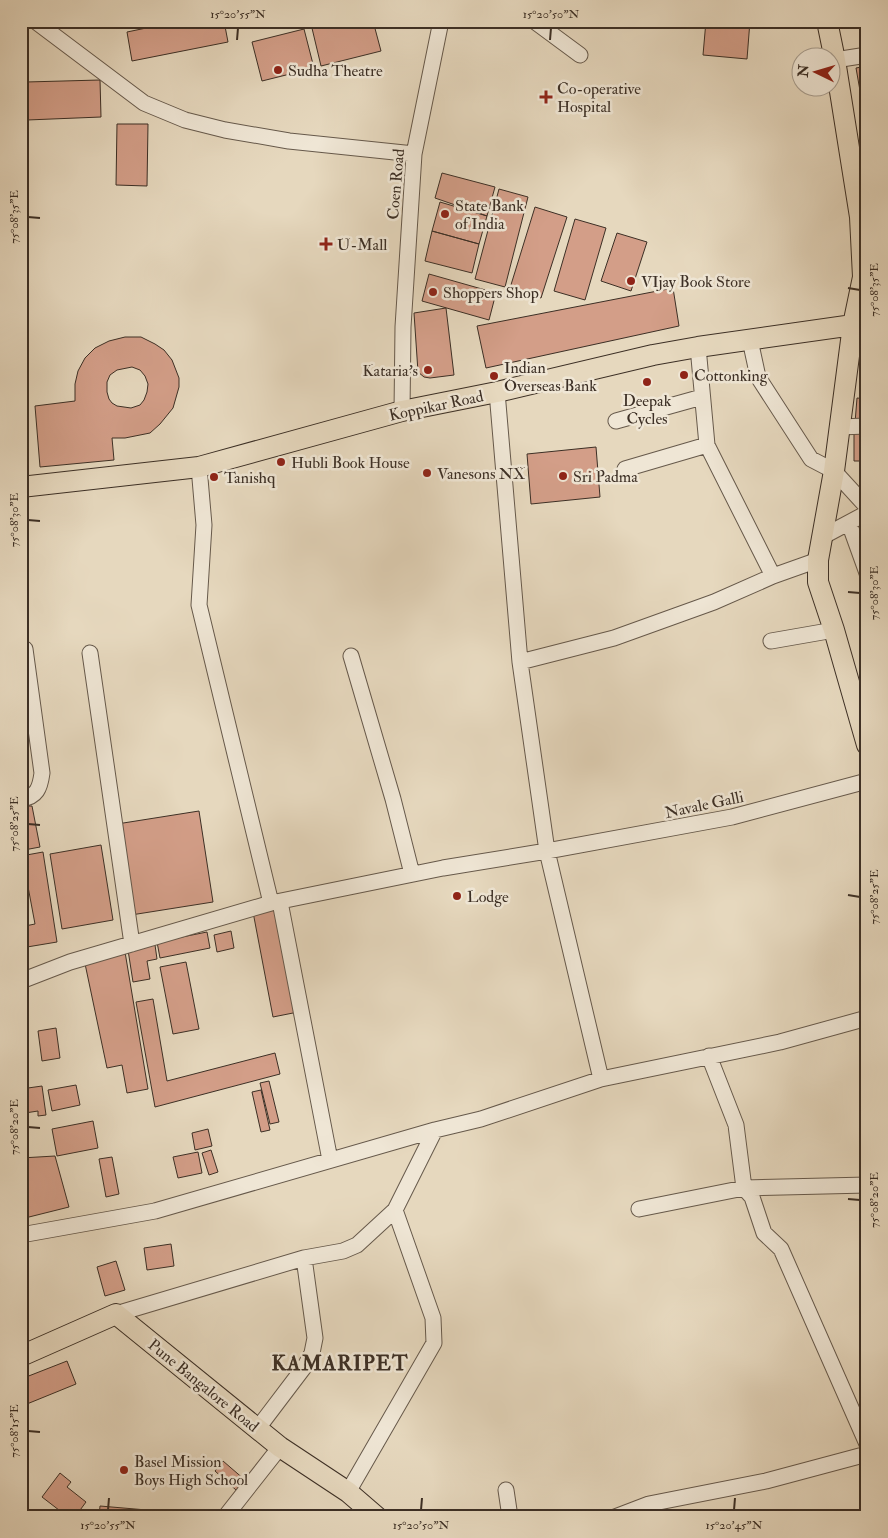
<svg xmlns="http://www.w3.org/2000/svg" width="888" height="1538" font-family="'IM FELL Double Pica',serif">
  <rect width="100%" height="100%" fill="#e6d8be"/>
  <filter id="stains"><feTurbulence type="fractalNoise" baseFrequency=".004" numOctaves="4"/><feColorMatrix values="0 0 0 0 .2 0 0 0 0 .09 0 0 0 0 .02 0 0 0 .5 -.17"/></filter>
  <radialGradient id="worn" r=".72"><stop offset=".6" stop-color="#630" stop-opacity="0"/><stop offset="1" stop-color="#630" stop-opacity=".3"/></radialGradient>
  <path fill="#d39e88" stroke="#3c2f25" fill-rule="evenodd" d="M180,21H224L228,42L132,61L127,32Z
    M322,21H373L381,51L321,66L311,24Z
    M706,21H750L747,59L703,55Z
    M304,29L314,68L262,81L252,42Z
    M867,66V119H865L856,68Z
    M100,80L101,117L27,120L26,82Z
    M117,124H148L147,186L116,185Z
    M442,173L495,187L487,216L435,198Z
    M499,189L528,197L505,287L475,279Z
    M440,202L487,216L479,244L432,231Z
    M535,207L567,217L541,298L510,288Z
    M575,219L606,228L585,300L554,291Z
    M432,231L479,244L472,273L425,261Z
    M617,233L647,242L631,291L601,281Z
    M429,274L496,293L489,320L422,301Z
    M673,288L679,326L486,368L477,326Z
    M446,308L454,375L430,378L424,377L418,372L414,313Z
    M125,337H141L155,344L164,350L172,360L179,378V387L173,408L160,424L150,433L125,438H112L114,460L40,467L35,406L75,401V384L78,371L85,358L95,348L109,341ZM132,367L140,370L145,376L148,384L147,392L144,400L140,405L131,408L117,406L112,403L109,399L107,392V382L110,375L117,370Z
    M857,398L867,399V423H855Z
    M854,431H867V461H854Z
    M596,447L600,497L531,504L527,454Z
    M21,806H32L40,847L24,850L23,842L21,843Z
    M199,811L213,902L131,915L117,824Z
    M101,845L113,920L62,929L50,854Z
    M43,852L57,942L21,948V907L25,926L35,924L26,876L21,877V856Z
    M278,907L298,1012L273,1017L253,912Z
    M231,931L234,948L217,952L214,935Z
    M207,932L210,948L160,958L157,942Z
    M155,945L157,959L147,961L150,979L133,982L128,950Z
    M125,952L148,1089L127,1093L122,1065L107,1068L84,959Z
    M186,962L199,1029L173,1034L160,967Z
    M153,999L167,1081L275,1053L280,1074L155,1107L136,1002Z
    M56,1028L60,1058L42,1061L38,1031Z
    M269,1081L279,1122L270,1124L260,1083Z
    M76,1085L80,1105L52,1111L48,1090Z
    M42,1086L46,1115L38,1116V1111L25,1113V1110L21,1111V1089Z
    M261,1090L270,1130L261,1132L252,1092Z
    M93,1121L98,1148L57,1156L52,1129Z
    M208,1129L212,1146L195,1150L192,1133Z
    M211,1150L218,1172L209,1175L202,1153Z
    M198,1152L202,1173L178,1178L173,1157Z
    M55,1156L69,1207L21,1219V1158Z
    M112,1157L119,1194L106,1197L99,1159Z
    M171,1244L174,1266L147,1270L144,1248Z
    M116,1261L125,1290L105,1296L97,1267Z
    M67,1361L76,1384L22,1406L25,1412L21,1414V1379Z
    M223,1461L245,1480L236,1490L215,1471Z
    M60,1473L71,1482L67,1487L86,1502L75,1517H68L42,1497Z
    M100,1506L170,1512L169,1517H99Z"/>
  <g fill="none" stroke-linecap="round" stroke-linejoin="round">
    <g stroke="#66594b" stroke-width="17">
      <path id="minor" d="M35,21L144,103L185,120L225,130L289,141L414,154
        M534,21L580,55
        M835,60L867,55
        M750,340L758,377L811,459L834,471L867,507
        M698,347L707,445L773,576
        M497,392L520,662L547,851L601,1079
        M402,411L403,327L414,154L441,21
        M616,421L702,397
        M839,427L867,426
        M199,467L204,525L199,605L271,903
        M625,469L707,445
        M849,523L867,573
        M822,537L867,513
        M771,641L834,630
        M90,653L132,944
        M351,656L393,799L412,874
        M520,662L614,638L714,602L773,576L818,560
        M21,799C37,797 40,788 42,773L25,649
        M280,902L330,1160
        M21,981L70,962L271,903L443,868L547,851L732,817L867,781
        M709,1056L736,1125L744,1188L752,1197L764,1233L781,1249L867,1444
        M639,1209L744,1188L867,1185
        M21,1235L155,1211L435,1130
        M116,1314L304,1258L343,1251L357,1245L395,1210L435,1130L481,1119L601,1079L780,1042L867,1018
        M258,1428L305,1366L312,1353L315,1338L304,1258
        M506,1490L510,1517
        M348,1492L434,1343L433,1318L395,1210
        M225,1517L280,1447
        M615,1517L649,1504L766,1481L867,1454"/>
    </g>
    <g stroke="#3c2f25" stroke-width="22">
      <path id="major" d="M827,21L835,60L860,217L863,277L853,325L834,471L818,560V582L834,630L867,745
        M21,487L199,467L402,411L497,392L653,355L698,347L853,325
        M21,1356L116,1314L280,1447L348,1492L377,1517"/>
    </g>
    <use href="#minor" stroke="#efe6d5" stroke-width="15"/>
    <use href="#major" stroke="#e6d8be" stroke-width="20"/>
  </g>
  <path fill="none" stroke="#3c2f25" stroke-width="2" d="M237,40L238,28M550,40L551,28M28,217L40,218M848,288L860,290M28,520L40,521M848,592L860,593M28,824L40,825M848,895L860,897M28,1127L40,1128M848,1199L860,1200M28,1431L40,1432M108,1510L109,1498M421,1510L422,1498M734,1510L735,1498"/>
  <g fill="#8f2418" stroke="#efe6d5" stroke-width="2">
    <circle cx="278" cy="70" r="5"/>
    <path d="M543.5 89.5h5v5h5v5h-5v5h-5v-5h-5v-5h5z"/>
    <circle cx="445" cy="214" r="5"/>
    <path d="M323.5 236.5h5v5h5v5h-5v5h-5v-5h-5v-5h5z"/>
    <circle cx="631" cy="281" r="5"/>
    <circle cx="433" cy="292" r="5"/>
    <circle cx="428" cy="370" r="5"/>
    <circle cx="684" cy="375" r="5"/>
    <circle cx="494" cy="376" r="5"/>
    <circle cx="647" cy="382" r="5"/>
    <circle cx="281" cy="462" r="5"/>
    <circle cx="427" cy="473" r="5"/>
    <circle cx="563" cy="476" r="5"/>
    <circle cx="214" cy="477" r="5"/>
    <circle cx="457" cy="896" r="5"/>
    <circle cx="124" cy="1470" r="5"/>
  </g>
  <g text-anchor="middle" stroke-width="5" stroke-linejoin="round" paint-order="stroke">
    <g font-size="16" fill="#3c2f25" stroke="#efe6d5" text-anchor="start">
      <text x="288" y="76">Sudha Theatre</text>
      <text x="557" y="94">Co-operative<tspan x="557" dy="18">Hospital</tspan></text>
      <text x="455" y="211">State Bank<tspan x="455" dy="18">of India</tspan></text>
      <text x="337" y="250">U-Mall</text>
      <text x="641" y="287">VIjay Book Store</text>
      <text x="443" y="298">Shoppers Shop</text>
      <text x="504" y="373">Indian<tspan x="504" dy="18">Overseas Bank</tspan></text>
      <text x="418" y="376" text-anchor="end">Kataria's</text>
      <text x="694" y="381">Cottonking</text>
      <text x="647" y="406" text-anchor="middle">Deepak<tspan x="647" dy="18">Cycles</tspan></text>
      <text x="291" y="468">Hubli Book House</text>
      <text x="437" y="479">Vanesons NX</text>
      <text x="573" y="482">Sri Padma</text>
      <text x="224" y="483">Tanishq</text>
      <text x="467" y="902">Lodge</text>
      <text x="134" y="1467">Basel Mission<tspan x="134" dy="18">Boys High School</tspan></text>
    </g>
    <g font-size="16" fill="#3c2f25" stroke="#efe6d5">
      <text transform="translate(395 184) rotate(-85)" y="6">Coen Road</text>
      <text transform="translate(436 405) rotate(-12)" y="6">Koppikar Road</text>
      <text transform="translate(704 804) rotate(-12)" y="6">Navale Galli</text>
      <text transform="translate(204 1385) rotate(39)" y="6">Pune Bangalore Road</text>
    </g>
    <g font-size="21" font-weight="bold" letter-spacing="1" fill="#3c2f25" stroke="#efe6d5">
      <text x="340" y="1370">KAMARIPET</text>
    </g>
  </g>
  <rect width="888" height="1538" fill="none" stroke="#e6d8be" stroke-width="55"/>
  <g transform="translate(816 72) rotate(275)"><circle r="24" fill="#efe6d5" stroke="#a79d8f"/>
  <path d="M0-4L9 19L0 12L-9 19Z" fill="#8f2418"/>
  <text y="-8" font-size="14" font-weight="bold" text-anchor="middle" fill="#3c2f25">N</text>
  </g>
  <rect x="28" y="28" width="832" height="1482" fill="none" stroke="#3c2f25" stroke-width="2"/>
  <g font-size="12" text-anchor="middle" fill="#3c2f25">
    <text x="238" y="18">15°20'55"N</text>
    <text x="551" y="18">15°20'50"N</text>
    <text transform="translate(14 217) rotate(-90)" y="4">75°08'35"E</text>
    <text transform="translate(874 290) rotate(-90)" y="4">75°08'35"E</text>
    <text transform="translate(14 520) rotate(-90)" y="4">75°08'30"E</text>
    <text transform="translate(874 593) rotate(-90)" y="4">75°08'30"E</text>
    <text transform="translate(14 824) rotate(-90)" y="4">75°08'25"E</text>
    <text transform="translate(874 897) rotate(-90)" y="4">75°08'25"E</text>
    <text transform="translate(14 1127) rotate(-90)" y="4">75°08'20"E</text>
    <text transform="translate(874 1200) rotate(-90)" y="4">75°08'20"E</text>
    <text transform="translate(14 1431) rotate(-90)" y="4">75°08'15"E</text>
    <text x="108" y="1529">15°20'55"N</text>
    <text x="421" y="1529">15°20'50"N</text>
    <text x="734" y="1529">15°20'45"N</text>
  </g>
  <rect width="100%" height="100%" filter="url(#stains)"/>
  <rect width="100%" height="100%" fill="url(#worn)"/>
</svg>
